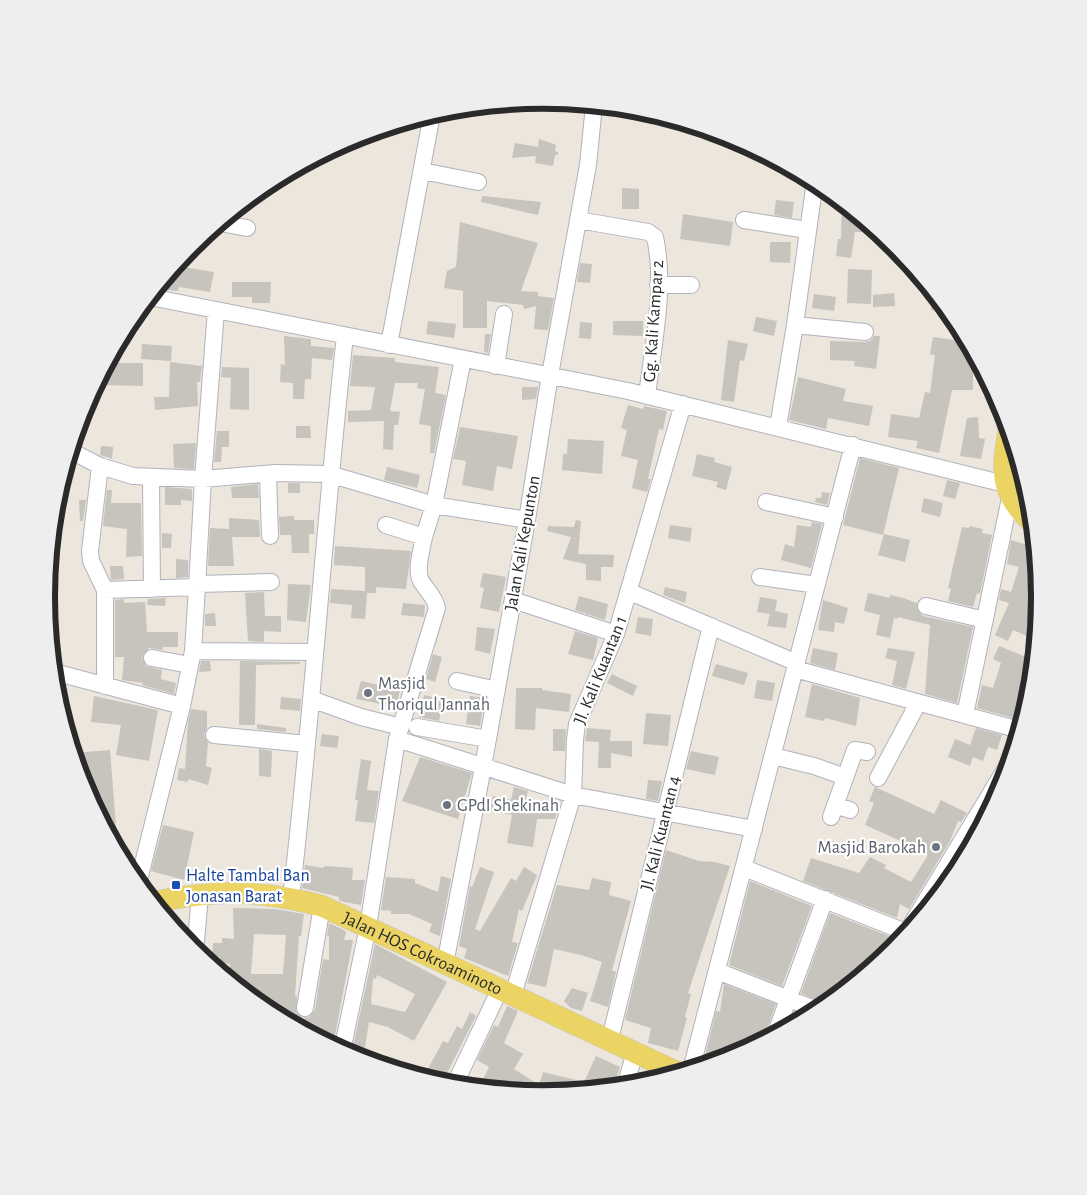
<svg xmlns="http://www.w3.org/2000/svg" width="1087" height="1195" font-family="'Alegreya Sans',sans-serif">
  <rect width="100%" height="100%" fill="#ece6dd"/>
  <path fill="#c7c3bd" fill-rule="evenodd" d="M539,139L556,145L555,151L558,152V155H555L553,166L535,163L536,156L512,158L515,143L538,147Z
    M622,188L639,189V209H622Z
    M482,196L541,202L538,215L481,202Z
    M776,200L794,202L792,218L774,215Z
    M842,202L879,232H855L851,258L836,256L838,239H841Z
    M683,214L733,222L730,246L680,239Z
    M460,222L538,243L521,291L538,292V296L554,298L548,330L534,329L536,306L524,309L523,305L487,301V328H463V291L444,288L447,271L456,267Z
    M770,242H791L790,263L770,262Z
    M580,263L592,264L590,283L577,282Z
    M176,266L214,272L210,292L179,287L178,291L165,290V278Z
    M848,269L872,270L871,304L847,303Z
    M232,282H271L270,303H252V297H232Z
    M932,291L942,304L949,312L931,310Z
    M894,293L895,306L873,307V295Z
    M814,294L836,297L834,311L812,308Z
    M756,317L777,321L774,336L753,331Z
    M428,321L456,324L454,338L426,334Z
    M613,321H643V336L613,335Z
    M580,322L592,323L591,339L579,338Z
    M485,334H491L488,353L484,352Z
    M284,336L311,339V346L334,348L332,360L312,358L311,379H305L304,399H293V383L280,382L281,364L285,365Z
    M874,336H880L876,369L854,366L855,361L830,360V341L864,342L870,341Z
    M933,337L968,342L978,361L973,360V390H952L939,453L916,448L918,441L888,437L891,414L919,418L925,392L930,393L935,355L930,354Z
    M728,340L748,344L744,361L740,360L734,402L721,400Z
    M142,344L172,346L171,361L141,359Z
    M353,355L395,358V362L439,367L435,393L446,395L434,453H430L431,426L419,424L425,389L417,388L418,383H395L390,411L400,412L398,425H394L393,450L383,449L384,421L348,422V411L371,410L375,387L350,386Z
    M170,362L202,366L200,382H197L198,406L155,410L154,397H169Z
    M108,363H143V386L104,385L105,369Z
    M222,367L249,368V410L230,409L231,378L221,377Z
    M798,377L846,389L843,401L873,406L869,426L828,418L826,429L789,420Z
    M522,387H538L536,399L522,400Z
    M628,405L643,409L644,406L667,411L663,430L659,429L648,479H651L647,492L632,488L638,460L621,456L627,430L621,428Z
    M978,417L979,438L985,439L981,459L960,456L967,418Z
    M296,426H310L311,438H296Z
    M460,427L518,436L512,469L497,466L493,491L462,485L466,461L453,459Z
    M217,431H229V447H222L221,462H214Z
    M568,439L604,441L602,474L562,470L563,454H567Z
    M196,443L194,469L174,468L173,444Z
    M101,446L113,447L112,459L100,455Z
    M697,454L715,458L714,462L732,467L726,490L716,487L718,482L692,476Z
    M860,458L899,468L883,535L843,525Z
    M387,467L420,475L417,488L384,480Z
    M947,480L960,483L955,499L943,496Z
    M288,483H300V493H288Z
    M258,484L259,498H232L231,487Z
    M165,487L192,489V501L181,500V505H165Z
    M107,490H112L111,503H141L142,556L126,557L127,529L103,526Z
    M822,492L830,493L827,505L815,502L816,498H821Z
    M924,498L943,503L940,517L921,512Z
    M79,500H86L83,521H80Z
    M294,516V520H314V534H309V553H292L291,535H280L279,517Z
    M229,518L259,520L260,537H232L234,566H208L210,528L229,529Z
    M576,520L581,521L578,554L614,555L613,567H601V581L586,580V564L563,559L571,537L547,531L548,526L574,527Z
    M812,522L822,524L811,568L781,560L785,544L794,547L797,525L811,527Z
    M670,525L692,528L690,542L668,538Z
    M970,526L983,529L982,533L992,535L980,594L977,593L973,607L948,601L951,589L948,588L962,527L969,528Z
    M162,533L172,534L171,548H162Z
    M884,534L910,540L905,562L878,555Z
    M1030,535H1035L1037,556L1032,569L1038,571L1041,598L1038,625L1032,638L1013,630L1008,641L995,635L1009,603L999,600L1001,589L1011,592L1019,567L1007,564L1011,540L1027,545Z
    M335,546L411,551L406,589L376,587V593H367L365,619L351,618L352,605L330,603L331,589L365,591V567L334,565Z
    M176,559L188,560V577L176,578Z
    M110,566H123L124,579L111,580Z
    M483,573L506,577L499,612L480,608L484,588L480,587Z
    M288,584L311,585L306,622L287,620Z
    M665,587L687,592L685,603L663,595Z
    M264,592L265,616H281V632L264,631V642L248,641L245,593Z
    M868,593L890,598V595L903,598L917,603V609L923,616L973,627L957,703L925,694L930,625L898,617V619L894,618L890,638L876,635L880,615L864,611Z
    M579,596L608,604L605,620L575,610Z
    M760,597L777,600L775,611L788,614L786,628L767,626L770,614L757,612Z
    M166,598L165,606L147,605L148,599Z
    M124,599V603L145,602L147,632H178V647H163V650L149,648L142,657L146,666L162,670L161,679L176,683L174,694L142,685L143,683L122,680L124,657H115V600Z
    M823,600L848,608L844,624L835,622L834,632L818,630Z
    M403,603L425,605L424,617L401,615Z
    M215,613L216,626H205V614Z
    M638,617L653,619L651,636L635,633Z
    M477,627L495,629L490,654L475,650Z
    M575,631L598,638L593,660L568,654Z
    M999,646L1026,657L1024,661L1034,669L1032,682L1024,692L1031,695L1023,721L977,708L982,685L993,688L1001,663L993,659Z
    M813,648L838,653L835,670L810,663Z
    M888,648L915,652L906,689L892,685L897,661L885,658Z
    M433,654L442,657L435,682L426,679Z
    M201,661H210L211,671L199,672Z
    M240,661L300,662V664L256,665L255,725H239Z
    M716,664L748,673L744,685L712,676Z
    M612,674L637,686L633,696L607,683Z
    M757,680L775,683L772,701L754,698Z
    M361,681L400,690L396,707L356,699Z
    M812,684L860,698L856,726L825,718L824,721L805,717Z
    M516,688H542V690L571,694L569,712L536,708L535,730L515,729Z
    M424,695L444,700L439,721L419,717Z
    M94,696L158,710L149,761L116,755L121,725L91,722Z
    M470,696L485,698L480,726L466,724Z
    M281,697L301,699L300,711L280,709Z
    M191,709L207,711V728L204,735L208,743L206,766L212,768L208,785L188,779V782L177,780L179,768L185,769L188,722Z
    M646,713L671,715L668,746L643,744Z
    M257,724L286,728V732L257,729Z
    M587,728L611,730L610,741H632V757L611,753V768H598L599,742L585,741Z
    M976,728L1002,735L997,750L988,747L983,761L973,757L970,766L948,757L955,739L970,745Z
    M553,729H566L565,751H553Z
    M322,734L339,736L337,748L320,746Z
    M259,749L272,751L271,777L259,776Z
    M110,750L118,852L84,788L74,753Z
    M691,751L719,757L715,775L686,769Z
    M420,757L472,773L458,819L402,801Z
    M361,759L371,761L367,790L379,791L374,823L355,821L358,800H355Z
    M648,780L662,781L658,801L646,799Z
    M514,787L528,791L525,802H560L555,819H537L533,847L507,843L512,815L490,810L493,796L511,800Z
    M875,787L934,814L941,800L967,813L961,822L958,821L950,841L909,909L900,904L897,918L803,881L811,858L859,873L870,857L886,865L884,868L911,882L928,855L920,852L921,850L865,825L874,803L869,801Z
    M163,825L194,832L184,880L151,871Z
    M666,850L699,861L715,862L730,866L688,993L691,994L685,1017L687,1018L678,1051L648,1043L651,1028L625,1020Z
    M305,865L323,868L325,866L353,868L352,880H365L361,905L344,902L339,900V897L302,888Z
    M480,867L494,872L475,929L480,931L511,878L516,881L524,867L537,875L522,911L519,909L512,942L518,943L508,976L464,958L467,949L459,946L470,886L472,887Z
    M441,876L451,879L440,936L429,932L432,924L409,914H391V911L381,910L386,877L415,879V883L438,892Z
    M592,878L611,882L609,895L631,901L612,970L616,972L608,1007L590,1001L602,962L581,955L554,949L546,987L527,983L557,885L589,890Z
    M750,881L812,906L782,986L729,965Z
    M233,908L275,909L304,914L301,936H299L295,996H297L296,1012L303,1018L309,1017L315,1010L323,959L329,960V936H327L329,923L344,930L346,932L344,940H353L333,1046L267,1011L230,980V964L220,963V957L212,956L213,943H222V938L234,939ZM254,934L286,935L283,974H251Z
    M830,913L889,936L881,961L828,1005L801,993Z
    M375,944L447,982L414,1041L388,1027L369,1022L363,1060L351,1056ZM377,975L415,994L405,1012L371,1004L373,978L376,979Z
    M724,984L776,1004L766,1032V1039L734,1057L714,1063L704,1060L716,1011L720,1012Z
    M572,988L588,993L582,1011L571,1008L564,1001Z
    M507,1006L518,1011L504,1043L523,1054L514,1069L539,1085L543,1072L584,1082L596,1056L620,1067L613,1088L543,1095L479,1088L489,1067L477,1060L494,1025L498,1027Z
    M470,1012L476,1016L447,1073L449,1074L444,1085L423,1078L443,1041L448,1043L457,1026L462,1029Z
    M794,1012L808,1017L788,1028Z"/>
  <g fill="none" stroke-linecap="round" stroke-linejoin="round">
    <g stroke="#b0b2be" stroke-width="18">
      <path id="minor" d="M422,171L478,182
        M578,220L648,232L655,237C666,288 653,344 647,396
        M744,220L807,230
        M220,223L247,228
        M658,285H691
        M150,297L628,391L1005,484
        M795,325L865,332
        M389,345L432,114
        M496,366L504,314
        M778,427L795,325L815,181
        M71,451L100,466L133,476L203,479L275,473L329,474L434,505L463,359
        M100,466L90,551L91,561L105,590V686
        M268,474L270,536
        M151,477L152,589
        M766,502L835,517
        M386,525L424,537L434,505L527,520
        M760,577L817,585
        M197,584L271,582
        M197,587L203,479L216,310
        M105,590L197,587L193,651L182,706
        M630,592L797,663
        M513,600L616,634
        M926,606L985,620
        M193,651L314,652
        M152,658L190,665
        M795,669L1020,730
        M54,672L182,706L138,884
        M457,681L497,690
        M311,699L361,717L401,727
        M965,715L1010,498
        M417,727L488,739
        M214,735L307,744
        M397,739L573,795L754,829
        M773,756L814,766L845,777
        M878,778L918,703
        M835,805L850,810
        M831,817L855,750L867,752
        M744,868L908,933
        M291,898C313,711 324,523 345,336
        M899,945L1012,758
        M195,952L200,895
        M445,964L483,767L527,520L550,375L588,165L594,105
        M717,971L820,1011
        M513,995L573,795L575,740L577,724L616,634L683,404
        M305,1008L322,906
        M775,1035L825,899
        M610,1039L711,626
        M342,1051L368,927L397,739L437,608C435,597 427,591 421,581C415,570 422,549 424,537
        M691,1070L853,445
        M454,1086L500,989
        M625,1087L635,1052"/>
    </g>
    <g stroke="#c8c8c8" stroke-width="22">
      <g id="major">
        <path d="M1009,427C1002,469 998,493 1033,523"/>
        <path id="s1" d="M153,902C217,890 258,889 322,906L679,1073"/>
      </g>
    </g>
    <use href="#minor" stroke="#fff" stroke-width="16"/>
    <use href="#major" stroke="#ebd463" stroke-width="21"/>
  </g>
  <g fill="#6b7280" stroke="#fff" stroke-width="2">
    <circle cx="368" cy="693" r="5"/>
    <circle cx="447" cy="805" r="5"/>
    <circle cx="936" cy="847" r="5"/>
  </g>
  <rect fill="#1a4fb4" stroke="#fff" stroke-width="2" x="171" y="880" width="10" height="10" rx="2.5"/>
  <g text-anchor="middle" stroke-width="4.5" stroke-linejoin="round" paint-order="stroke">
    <g font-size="18" fill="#2a2a2a" stroke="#fff">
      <text transform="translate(653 321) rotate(-86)" y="6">Gg. Kali Kampar 2</text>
      <text transform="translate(522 543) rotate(-80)" y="6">Jalan Kali Kepunton</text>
      <text transform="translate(600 670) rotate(-68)" y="6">Jl. Kali Kuantan 1</text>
      <text transform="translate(660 833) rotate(-76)" y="6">Jl. Kali Kuantan 4</text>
      <text dy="6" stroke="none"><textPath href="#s1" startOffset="282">Jalan HOS Cokroaminoto</textPath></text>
    </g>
    <g font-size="18" fill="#5b616d" stroke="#fff" text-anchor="start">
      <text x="378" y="689">Masjid<tspan x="378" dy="21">Thoriqul Jannah</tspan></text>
      <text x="457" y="811">GPdI Shekinah</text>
      <text x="926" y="853" text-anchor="end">Masjid Barokah</text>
    </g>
    <g font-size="18" fill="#164399" stroke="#fff" text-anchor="start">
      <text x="186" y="881">Halte Tambal Ban<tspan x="186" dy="21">Jonasan Barat</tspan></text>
    </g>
  </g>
  <path d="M0 0H1087V1195H0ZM55 597a488 488 0 1 1 976 0a488 488 0 1 1-976 0Z" fill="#eee" fill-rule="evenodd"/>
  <path fill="none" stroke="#2a2a2a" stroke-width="6" d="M55 597a488 488 0 1 1 976 0a488 488 0 1 1-976 0Z"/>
</svg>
